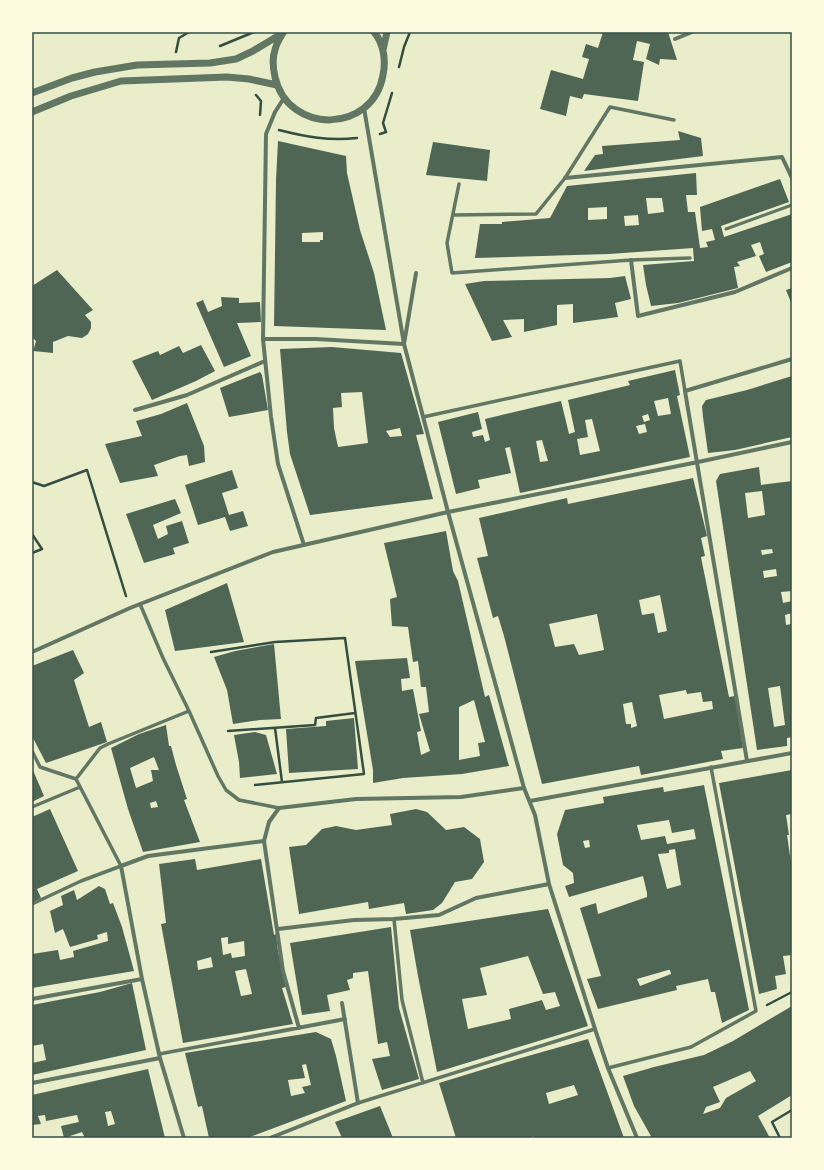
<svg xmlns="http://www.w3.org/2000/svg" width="824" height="1170" font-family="'Crimson Pro',serif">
  <rect width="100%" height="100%" fill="#e9edc9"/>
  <path fill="#4f6655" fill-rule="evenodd" d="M603,32H668L677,60L660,59L659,65L646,59L650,44L637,41L633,60L644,62L638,101L584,94L582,99L570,96L566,116L540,109L551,70L583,79L589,59L582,57L586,44L598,48Z
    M678,131L701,138L703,156L584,171L595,155L603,154L602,146L680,140Z
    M278,141L346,156L347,173L360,230L374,273L386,330L274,326L276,180ZM323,232V240H320V242H302V233Z
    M433,142L490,150L487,181L426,175Z
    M696,173L697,195H686L688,212H695L700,248L708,247L706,242L715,240L712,229L702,231L700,207L780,179L789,202L721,226L724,237L792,214V262L766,272L759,256L764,254L760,242L751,245L756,256L737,262L740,266L734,267L738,288L678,303L651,306L646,285L643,265L694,261L693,248L609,254L475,258L480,224H502V222L550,218L567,186ZM646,198H662L664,212L648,214ZM607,207V219L588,220V208ZM638,215L639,225L625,226L624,216Z
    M57,270L93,310L85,315L91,322V328L88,334L82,338L68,336L53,342V353L33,351L36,341L32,337V286Z
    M625,276L631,299L615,303L618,317L573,323V304L557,305V325L524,332V319L503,320L512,337L492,341L465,284L484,281L610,278Z
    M792,288V305L786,290Z
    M221,297L239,298V303L260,302L261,322L237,323L251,356L224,367L196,303L203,300L208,312L222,306Z
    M201,345L215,371L196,381L152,400L132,361L158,351L160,355L179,346L183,353Z
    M332,347L401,353L424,434L416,435L433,499L310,515L290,454L287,432L280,349ZM362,392L368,443L338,447L334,428L333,408L342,407L341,393ZM400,428L402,436L390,437L386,431Z
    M675,370L680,395L677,396L690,457L520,493L510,447L505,448L511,473L478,480L480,488L456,494L438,422L478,412L482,429L472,432L473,437L483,435L485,442L490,440L485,419L561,401L569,434L575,432L568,400L630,385L628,381ZM668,398L671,414L658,416L654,401ZM648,414L650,420L644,422L642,416ZM592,419L600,451L580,455L577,439L588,437L585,420ZM645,424L647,432L639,434L636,426ZM542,440L548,461L540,462L536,441Z
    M260,372L262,375L268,410L229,417L220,388Z
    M792,376V437L735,450L708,453L703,417L702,406L706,400L747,390Z
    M187,403L204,446L205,462L189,466L187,455L180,456L154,465L158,476L120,483L105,444L142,436L136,421L161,414Z
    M759,467L761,485L792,481V591L781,592L783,603L792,601V613L785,615L786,625L792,624V737L787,738V746L757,750L716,481L720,474ZM762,491L765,515L748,518L745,493ZM772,549L773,553L762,555L761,550ZM776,569L777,576L764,578L763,571ZM780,686L785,725L774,727L768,688Z
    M232,470L238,488L222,493L229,515L243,511L248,526L230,531L225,517L198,525L185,485Z
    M693,478L707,536L701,538L705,556L701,557L729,697L735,696L743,748L721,751L723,759L641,775L639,766L542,784L504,636L498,616L493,618L477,558L488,556L479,518L567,498L568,504ZM660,595L667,631L658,633L654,613L642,615L639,600ZM597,614L604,650L579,655L574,644L555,647L549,624ZM686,690L687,694L701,692L703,702L712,701L713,709L664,719L659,695ZM632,702L637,726L631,728V724H626L623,704Z
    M175,499L181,513L153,525L158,539L168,534L166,526L182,521L189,543L173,548L175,554L144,563L126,514Z
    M446,531L453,571L458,581L485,697L489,695L509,766L462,774L403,778L373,783V770L355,661L407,658L410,678L401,679L402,691L413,689L421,731L417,732L421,755L430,751L419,714L429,712L426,687H421L418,661L413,662L408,627L392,626L390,599L397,597L384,543ZM474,700L485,742L478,743L480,756L459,760V707Z
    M227,583L244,642L175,651L165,610Z
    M274,644L281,719L260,720L233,724L227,690L214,657L235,651Z
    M73,650L84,673L74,680L89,727L101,722L107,742L46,763L32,736V666Z
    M354,718L358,769L289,773L286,729L326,726V721Z
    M166,725L169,746H171L176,765L187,799L184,800L200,842L143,852L128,809L111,748L139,734ZM154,757L159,770H151L153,781L136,788L130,768ZM156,801L158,807L151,808L150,803Z
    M255,732L266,735L277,774L240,778L239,762L234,735Z
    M32,768L44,796L32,802Z
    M792,770V814L786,815L789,835H787L792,869V955L783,956L786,974L775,976L777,989L759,994L719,783Z
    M704,785L749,1010L722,1023L715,992H711L708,979L676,986L677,990L598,1009L587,979L601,976L580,908L596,903L598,914L647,897V893L643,876L569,897L565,886L574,883L573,873L563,865L557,834L565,810L604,803L603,797L663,787L664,792ZM669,820L672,833L694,829L696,839L667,844L665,836L641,840L637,825ZM589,840L590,847L585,848L583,841ZM675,849L681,885L667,889L658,854L669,853V850ZM668,970H670L671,974L640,986L637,979Z
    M50,809L78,871L37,889L41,898L32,903V817Z
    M416,809L427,812L446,830L464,827L480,839L484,862L472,879L455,882L442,903L433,910L406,914L404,903L369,909L368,902L299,914L289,847L306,845L322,829L336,826L356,830L392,825L390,814Z
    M195,859L197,870L261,859L274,935L276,934L278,951L286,987L282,988L293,1024L183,1043L161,924L166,923L159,864ZM228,937V944L244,941L245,956L232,958L231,953L223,955L221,938ZM211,957L213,967L198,970L197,961ZM246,969L252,994L241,996L235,971Z
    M99,886L105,889L110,904L113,903L122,927L134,971L32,988V954L58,950L60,960L74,957L73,951L108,941L107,932L97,935L98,939L70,947L63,929L55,933L50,911L63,905L61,896L74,890L77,900Z
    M548,909L588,1026L437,1072L418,976L410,930ZM528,956L543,994L555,992L560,1006L546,1010L542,1000L509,1009L511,1019L468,1029L462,999L487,995L480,968Z
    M391,927L399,1008L419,1079L382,1090L372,1059L390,1056L387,1042L378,1044L368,971L353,973V978L347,980L350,990L327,995L330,1011L302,1015L290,943Z
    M132,983L146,1050L32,1075V1063L46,1060L43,1044L32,1046V1005L100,992Z
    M792,1006V1095L758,1116L770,1138H652L634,1106L623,1076L654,1067L704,1055L733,1041ZM750,1071L756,1081L726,1098L720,1108L703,1114L706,1107L720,1102L713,1087Z
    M316,1032L331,1039L336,1056L346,1101L247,1138H209L202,1106L198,1107L185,1053ZM306,1064L311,1085L302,1087L305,1093L291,1096L288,1080L305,1078L302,1065Z
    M588,1039L624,1138H534V1136L529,1138H456L439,1083L521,1058ZM574,1085L578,1095L549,1104L546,1093Z
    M148,1069L165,1138H85L82,1132L64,1138L61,1126L79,1122L77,1115L46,1121L45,1115L38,1116L41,1124L32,1125V1095ZM111,1111L115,1124L108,1126L105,1112Z
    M380,1106L393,1138H342L335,1122Z"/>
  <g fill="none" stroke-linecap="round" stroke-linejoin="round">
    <path stroke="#344e41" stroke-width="2.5" d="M220,46L254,32
      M176,52L179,38L189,32
      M399,67L404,47L410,32
      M256,95L261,101L260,115
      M279,130C306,137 329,141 357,138
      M380,134L386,132L383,123L392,93
      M32,482L44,486L87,470L126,596
      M32,534L42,549L32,553
      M211,652L275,642L345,638L364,774L255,785
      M275,728L282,782
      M228,731L315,725L316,718L355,713
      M767,1005L792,992
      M780,1138L772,1122L792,1110"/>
    <path stroke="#617663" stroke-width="3" d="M726,229L792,205"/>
    <path stroke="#617663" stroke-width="3.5" d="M459,184L447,243L452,273L631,260L690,258
      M453,215L536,214L565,178L610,107L674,120
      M423,417L680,361L685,391
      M140,604L163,658L189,711L218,776L226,790L239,800L279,808
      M32,751L40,767L76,779L121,866L81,881L32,904
      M76,779L100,748L108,744L189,711
      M32,807L80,787
      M394,919L402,1000L423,1083
      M159,1054L245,1038
      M608,1068L691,1047L756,1011L711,767
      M270,1138L358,1103L595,1029"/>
    <path stroke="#617663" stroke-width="4" d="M675,39L692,32
      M284,98L275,112L266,134L263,339L271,417L278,464L304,545
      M364,108L404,344L448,512L524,788L535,815L549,884L595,1029L608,1068L637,1138
      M565,178L782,157L792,178
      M631,260L638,316L735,292L792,268
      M263,339H316L404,344L416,273
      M135,410L187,395L265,361
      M32,652L130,608L273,552L448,512L698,462L792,442
      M747,761L685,391L792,359
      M530,801L792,753
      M278,929L354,920L394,919L439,915L476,898L549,884
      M32,999L142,979
      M342,1003L358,1103
      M299,1028L283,971L264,841L269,822L279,808L356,799L461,797L524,788
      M245,1038L345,1019
      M32,1083L160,1058
      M184,1138L160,1058L142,979L121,866L148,856L264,841"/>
    <path stroke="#617663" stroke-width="7" d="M283,33C280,38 276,44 275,50C272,58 273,68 275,77C288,135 373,134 383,75C386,61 384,44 374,32
      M383,50L387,32
      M32,93L72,78L95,72L137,65L210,63L236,59L253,51L283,33
      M32,112L71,96L121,81L227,77L249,79L277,85"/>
  </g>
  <rect width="824" height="1170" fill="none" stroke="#fefae0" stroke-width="66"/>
  <rect x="33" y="33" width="758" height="1104" fill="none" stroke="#344e41" stroke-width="1.5"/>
</svg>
